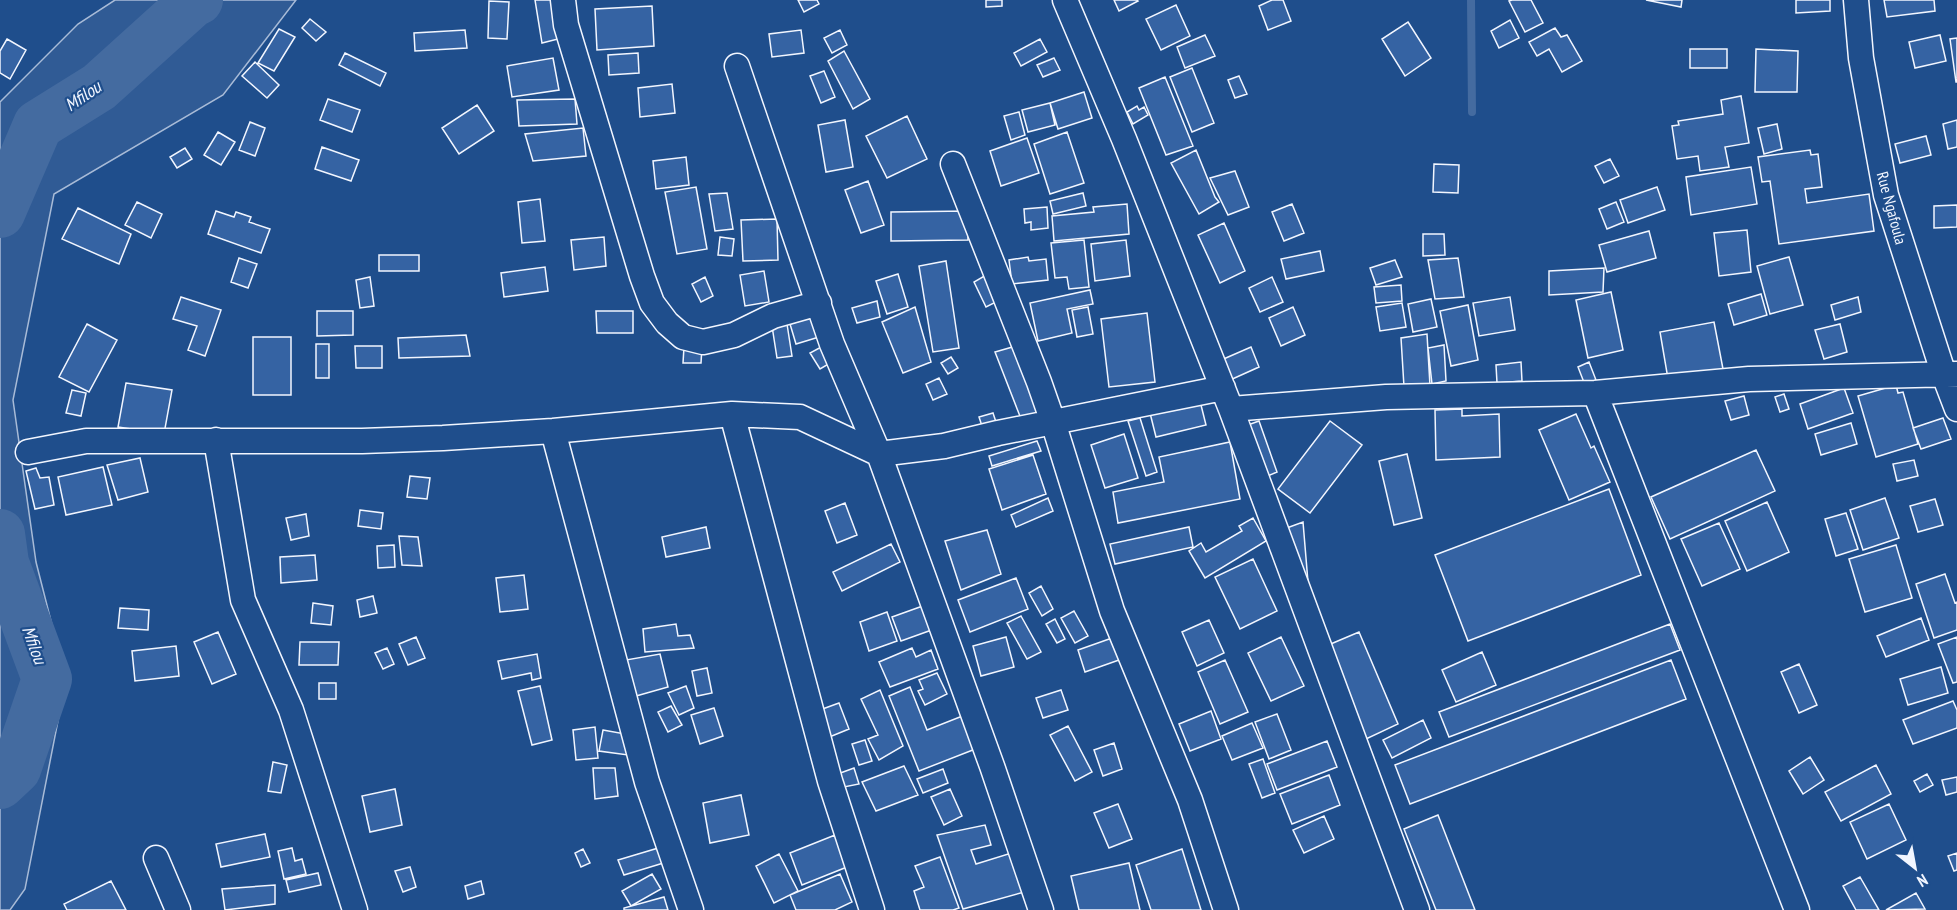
<svg xmlns="http://www.w3.org/2000/svg" width="1957" height="910" font-family="'PT Sans Narrow',sans-serif">
  <rect width="100%" height="100%" fill="#1f4e8c"/>
  <path fill="#305b95" stroke="#a8bbd7" stroke-width="1.5" d="M115,0H296L223,95L54,194L13,400L36,562L66,680L25,889L10,910H0V102L78,24Z"/>
  <g fill="none" stroke-linecap="round" stroke-linejoin="round">
    <path stroke="#446ba0" stroke-width="8" d="M1471,0L1472,112"/>
    <path stroke="#446ba0" stroke-width="50" d="M0,213L38,125L99,87L192,3L198,0
      M0,534L4,563L47,679L16,769L0,784"/>
  </g>
  <path fill="#3563a3" stroke="#f2f6ff" stroke-width="1.5" d="M535,0H551L558,39L542,43Z
    M798,0H817L819,4L804,12Z
    M986,0H1002V6L986,7Z
    M1114,0H1137L1138,1L1119,11Z
    M1272,0H1283L1291,21L1268,30L1259,6Z
    M1512,0H1531L1543,23L1525,32L1509,1Z
    M1646,0H1682L1681,7Z
    M1796,0H1830V11L1796,13Z
    M1884,0H1934L1935,11L1887,17Z
    M489,1L509,2L507,39L488,38Z
    M1176,5L1190,36L1161,50L1146,19Z
    M652,6L654,46L597,50L595,9Z
    M310,19L326,32L316,41L302,28Z
    M1510,20L1519,38L1499,48L1491,31Z
    M1408,22L1431,58L1405,76L1382,39Z
    M1555,28L1561,37L1567,35L1582,61L1562,72L1549,49L1537,56L1529,42Z
    M279,29L295,37L274,71L258,63Z
    M465,30L467,48L415,51L414,33Z
    M801,30L804,53L772,57L769,34Z
    M840,30L847,45L832,53L824,38Z
    M1205,35L1215,56L1185,68L1177,47Z
    M1940,35L1946,61L1915,68L1909,42Z
    M1957,38V82H1956L1950,39Z
    M7,39L26,50L10,79L0,73V51Z
    M1040,39L1047,52L1021,66L1014,53Z
    M1690,49H1727V68H1690Z
    M1756,49L1798,51L1797,92H1755Z
    M844,51L870,99L853,109L828,61Z
    M345,53L386,73L380,86L339,65Z
    M638,53L639,73L609,75L608,55Z
    M553,58L559,90L512,97L507,66Z
    M1054,58L1060,70L1043,77L1037,65Z
    M255,62L279,85L267,98L242,76Z
    M1192,68L1214,123L1192,132L1170,77Z
    M824,71L835,97L821,103L810,76Z
    M1239,76L1247,94L1235,98L1228,80Z
    M1165,77L1193,146L1166,155L1139,88Z
    M672,84L675,113L640,117L638,88Z
    M1084,92L1092,118L1058,129L1050,103Z
    M1741,96L1749,143L1725,147L1729,167L1700,171L1698,156L1677,159L1672,126L1679,125L1678,121L1723,114L1721,100Z
    M328,99L360,110L352,132L320,120Z
    M575,99L577,124L519,126L517,100Z
    M1050,103L1055,125L1028,132L1022,110Z
    M477,105L494,131L459,154L442,128Z
    M1137,106L1139,110L1144,107L1148,115L1133,124L1127,112Z
    M1019,112L1025,135L1011,140L1004,116Z
    M907,116L927,159L887,178L866,136Z
    M845,120L853,167L826,172L818,125Z
    M1957,120V147L1948,149L1943,124Z
    M250,122L265,128L255,156L239,150Z
    M1777,124L1782,149L1764,154L1758,128Z
    M583,128L586,156L533,161L525,134Z
    M218,132L235,142L221,165L204,155Z
    M1067,132L1084,183L1050,194L1034,144Z
    M1926,136L1931,155L1900,163L1895,144Z
    M1027,138L1039,173L1001,186L990,151Z
    M322,147L359,160L351,181L315,169Z
    M185,148L192,159L177,168L170,157Z
    M1196,150L1215,197L1219,202L1199,214L1171,163Z
    M1810,150L1811,155L1818,154L1822,187L1805,189L1807,203L1869,194L1874,231L1779,244L1770,181L1762,182L1758,157Z
    M686,157L689,185L656,189L653,161Z
    M1610,159L1619,176L1604,183L1595,166Z
    M1434,164L1459,165L1458,193L1433,192Z
    M1751,167L1757,204L1691,215L1686,177Z
    M1235,171L1249,207L1228,215L1210,178Z
    M868,181L884,225L861,233L845,190Z
    M696,187L707,249L677,254L665,192Z
    M1657,187L1665,210L1628,223L1620,200Z
    M727,193L733,229L715,231L709,194Z
    M1083,193L1086,206L1053,214L1050,201Z
    M540,199L545,241L522,243L518,202Z
    M137,202L162,214L151,238L125,225Z
    M1616,202L1624,222L1607,229L1599,209Z
    M1127,204L1129,234L1054,241L1052,216L1094,212L1093,207Z
    M1292,204L1304,233L1284,241L1272,212Z
    M1957,205V227L1934,228V206Z
    M1047,207L1048,228L1031,230V222L1025,223L1024,209Z
    M78,208L131,234L119,264L62,239Z
    M216,211L234,217L236,212L251,217L249,222L270,229L261,253L208,234Z
    M968,211V240L891,241V212Z
    M777,219L778,260L743,261L741,220Z
    M1224,223L1245,271L1220,283L1198,235Z
    M1747,230L1751,272L1719,276L1714,233Z
    M1649,231L1656,258L1607,272L1599,245Z
    M1423,234H1444L1445,255L1423,256Z
    M604,237L606,266L574,270L571,240Z
    M720,237L734,239L732,256L718,255Z
    M1084,240L1089,287L1069,289L1067,277L1055,278L1051,243Z
    M1126,240L1130,276L1095,281L1091,244Z
    M1320,251L1324,271L1286,279L1281,259Z
    M379,255H419V271H379Z
    M1028,257L1029,261L1046,259L1048,280L1012,284L1009,260Z
    M1789,257L1803,305L1770,314L1757,266Z
    M239,258L257,264L248,288L231,282Z
    M1458,258L1464,297L1435,299L1428,260Z
    M1395,260L1402,277L1376,285L1370,268Z
    M946,261L959,348L933,352L919,266Z
    M545,267L548,291L504,297L501,273Z
    M1604,268L1603,292L1549,295V271Z
    M764,271L769,302L745,306L740,275Z
    M898,274L908,307L887,314L876,281Z
    M986,275L998,301L986,307L974,282Z
    M370,277L374,306L360,308L356,280Z
    M705,277L713,296L701,302L692,284Z
    M1272,277L1283,302L1260,312L1249,288Z
    M1401,285L1402,301L1376,303L1374,287Z
    M1090,290L1093,304L1067,309L1072,333L1038,341L1030,303Z
    M1611,292L1623,350L1588,358L1576,300Z
    M1761,294L1767,315L1734,325L1728,304Z
    M181,297L221,310L205,356L188,350L197,326L173,319Z
    M1510,297L1515,330L1479,336L1473,303Z
    M1858,297L1861,312L1835,320L1831,305Z
    M1431,299L1437,327L1413,332L1408,304Z
    M877,301L880,317L857,323L852,308Z
    M1402,303L1406,327L1380,331L1376,307Z
    M1468,305L1478,360L1451,366L1440,311Z
    M915,307L931,362L903,373L882,322Z
    M1088,307L1093,334L1077,337L1072,310Z
    M1293,307L1305,335L1281,346L1269,318Z
    M317,311H353V335L317,336Z
    M596,311H633V333H597Z
    M1147,313L1155,382L1109,387L1101,319Z
    M823,314L829,334L796,344L790,324Z
    M1714,322L1723,369L1668,379L1660,332Z
    M87,324L117,340L89,392L59,377Z
    M787,324L792,356L777,358L772,326Z
    M1840,324L1847,352L1824,359L1815,330Z
    M1427,334L1430,386L1404,387L1401,338Z
    M466,335L470,356L399,358L398,338Z
    M253,337H291V395H253Z
    M316,344H329V378H316Z
    M1444,345L1446,381L1432,384L1428,348Z
    M355,346H382V368H356Z
    M823,346L832,362L820,369L810,353Z
    M1016,346L1042,417L1023,424L995,352Z
    M684,347H702L701,363H683Z
    M1251,347L1259,367L1228,381L1219,361Z
    M951,357L958,368L948,374L941,363Z
    M1521,362L1522,381L1497,383L1496,365Z
    M1589,362L1596,380L1585,385L1578,367Z
    M939,378L947,394L933,400L926,384Z
    M126,383L172,390L164,434L118,427Z
    M1896,385L1898,393L1903,392L1918,444L1876,457L1858,396Z
    M1844,388L1853,413L1808,429L1800,404Z
    M72,390L86,393L81,416L66,413Z
    M1784,394L1789,409L1780,412L1775,397Z
    M1744,396L1749,415L1731,420L1725,401Z
    M1199,397L1206,425L1156,437L1149,409Z
    M1462,409V416L1499,414L1500,457L1436,460L1435,410Z
    M993,413L998,428L984,432L979,417Z
    M1576,414L1591,448L1594,446L1610,482L1569,500L1539,430Z
    M1140,418L1157,472L1146,476L1128,421Z
    M1943,418L1951,439L1921,449L1913,428Z
    M1259,421L1277,472L1263,478L1245,426Z
    M1330,421L1362,445L1310,513L1278,489Z
    M1851,423L1857,444L1821,455L1815,434Z
    M1124,434L1138,478L1105,488L1091,445Z
    M1037,441L1041,451L992,466L989,456Z
    M1230,442L1240,499L1118,523L1113,492L1164,482L1159,457Z
    M1756,450L1775,491L1670,539L1651,497Z
    M1407,454L1422,518L1394,525L1379,461Z
    M1033,455L1046,494L1002,510L989,469Z
    M140,458L148,492L118,500L107,465Z
    M1914,460L1918,476L1897,481L1893,464Z
    M103,467L112,505L66,515L58,477Z
    M36,468L40,478L49,477L54,505L35,509L26,471Z
    M410,476L430,478L427,499L407,497Z
    M1609,489L1641,575L1468,641L1435,555Z
    M1048,498L1053,511L1016,527L1011,515Z
    M1885,498L1899,538L1863,550L1850,510Z
    M1935,499L1943,525L1918,532L1910,506Z
    M1767,502L1789,552L1747,571L1725,521Z
    M845,503L857,535L837,543L825,511Z
    M360,510L383,513L381,529L358,526Z
    M1846,513L1858,549L1836,556L1825,519Z
    M306,514L309,536L291,540L286,518Z
    M1253,518L1266,541L1205,578L1189,551L1201,543L1206,552L1242,531L1239,526Z
    M1303,522L1309,594L1284,529Z
    M1719,523L1740,569L1702,586L1681,539Z
    M706,527L710,548L666,557L662,537Z
    M1189,527L1193,547L1115,564L1110,544Z
    M987,530L1001,574L961,590L945,541Z
    M399,536L418,537L422,566L402,565Z
    M891,544L900,562L842,591L833,572Z
    M394,545L395,567L378,568L377,546Z
    M1896,545L1912,598L1865,612L1849,559Z
    M315,555L317,580L281,583L280,557Z
    M1253,559L1277,611L1240,629L1215,577Z
    M1945,574L1955,603L1957,602V630L1934,638L1916,584Z
    M524,575L528,609L500,612L496,578Z
    M1016,578L1028,609L970,632L958,600Z
    M1041,586L1053,609L1042,616L1029,593Z
    M373,596L377,613L360,617L357,600Z
    M313,603L333,606L331,625L311,623Z
    M931,603L940,627L901,641L892,617Z
    M120,608L149,610L148,630L118,628Z
    M1074,611L1088,636L1075,643L1061,618Z
    M887,612L897,641L869,651L860,622Z
    M1021,616L1041,652L1027,659L1007,623Z
    M1921,618L1929,640L1886,657L1877,636Z
    M1055,619L1065,639L1057,643L1046,624Z
    M1209,620L1224,653L1197,666L1182,632Z
    M676,624L678,636L690,635L694,648L645,652L643,629Z
    M1670,624L1680,650L1449,737L1439,712Z
    M218,632L236,674L212,684L194,642Z
    M1359,632L1398,724L1366,739L1326,646Z
    M416,637L425,658L408,665L399,644Z
    M1006,637L1014,667L981,676L973,646Z
    M1281,637L1304,686L1271,701L1248,653Z
    M1957,637V682L1953,683L1938,644Z
    M1112,638L1119,660L1085,672L1078,650Z
    M300,642H339L338,665H299Z
    M176,646L179,676L135,681L132,651Z
    M387,648L394,664L383,669L375,653Z
    M912,648L916,657L931,650L938,669L890,687L879,662Z
    M1482,652L1496,685L1456,702L1442,670Z
    M537,654L541,678L532,680L531,673L502,679L498,661Z
    M660,654L668,687L629,698L620,661Z
    M1225,660L1248,712L1220,724L1198,672Z
    M1671,660L1686,699L1410,804L1395,765Z
    M1799,664L1817,705L1799,713L1781,672Z
    M1941,667L1948,693L1908,705L1900,679Z
    M707,668L712,693L697,696L692,671Z
    M937,673L947,694L925,705L918,691L923,689L919,680Z
    M319,683H336V699H319Z
    M540,686L552,740L532,745L518,691Z
    M686,686L694,708L679,715L668,693Z
    M910,687L927,730L970,713L983,746L919,771L889,696Z
    M880,690L903,746L879,760L868,739L878,735L861,699Z
    M1061,690L1068,710L1043,718L1036,698Z
    M1953,701L1957,710V728L1913,744L1903,720Z
    M839,703L849,729L827,738L817,711Z
    M671,706L682,725L668,732L658,712Z
    M714,708L723,736L700,744L691,715Z
    M1211,711L1221,739L1190,751L1179,724Z
    M1277,714L1291,750L1269,759L1255,722Z
    M1423,720L1431,738L1392,758L1383,740Z
    M1252,723L1263,748L1232,760L1222,736Z
    M1068,726L1092,772L1075,781L1050,735Z
    M595,727L598,758L576,760L573,730Z
    M603,730L631,735L628,755L599,751Z
    M865,740L872,761L859,765L852,744Z
    M1327,741L1337,767L1277,790L1267,764Z
    M1114,743L1122,769L1103,776L1094,750Z
    M1810,757L1824,780L1803,794L1789,771Z
    M1263,759L1275,793L1262,798L1249,764Z
    M273,762L287,765L281,793L268,791Z
    M1876,765L1891,794L1841,821L1825,792Z
    M904,766L918,795L876,811L862,782Z
    M593,768H615L618,796L595,799Z
    M854,768L859,784L839,788L835,775Z
    M943,769L948,783L923,793L917,779Z
    M1927,774L1933,785L1920,792L1914,781Z
    M1329,775L1340,805L1292,824L1280,794Z
    M1957,777V792L1946,795L1942,780Z
    M395,789L402,825L370,832L362,796Z
    M950,789L962,816L944,825L931,797Z
    M741,795L749,835L710,843L703,803Z
    M1118,804L1132,839L1109,848L1094,813Z
    M1889,804L1906,840L1867,859L1850,822Z
    M1438,815L1475,910H1436L1404,829Z
    M1324,816L1334,839L1304,853L1293,830Z
    M985,825L991,845L971,850L976,864L1018,851L1028,891L963,909L937,835Z
    M265,834L270,857L221,867L216,844Z
    M835,835L847,867L802,885L790,853Z
    M665,846L670,861L624,875L618,860Z
    M292,848L295,861L302,859L306,874L284,879L278,851Z
    M583,849L590,863L581,867L575,853Z
    M1182,849L1201,910H1151L1136,865Z
    M1957,853V870L1954,871L1948,856Z
    M779,854L798,891L774,903L756,866Z
    M940,857L959,908L953,910H920L914,891L924,887L915,866Z
    M1129,863L1140,910H1079L1071,876Z
    M410,867L416,887L403,892L395,871Z
    M318,873L321,885L289,892L286,880Z
    M652,874L661,889L631,906L622,891Z
    M840,874L852,902L835,910H796L790,895Z
    M1860,877L1879,910H1856L1843,886Z
    M111,881L126,910H67L64,904Z
    M481,881L484,894L468,899L465,886Z
    M275,885V904L225,910L222,889Z
    M1916,893L1925,909L1886,910Z
    M664,897L668,910H624V908Z"/>
  <g fill="none" stroke-linecap="round" stroke-linejoin="round">
    <g stroke="#f2f6ff" stroke-width="27">
      <path id="street" d="M563,0L566,25L642,276L652,303L667,323L683,337L703,342L734,335L773,316L819,303
        M1065,0L1124,139L1231,409L1417,910
        M1856,0L1861,58L1886,195L1944,375L1957,409
        M737,66L832,344L879,454L992,766L1041,910
        M953,164L1039,382L1053,422L1112,611L1190,800L1226,910
        M1595,393L1797,910
        M1231,409L1386,397L1595,393L1749,379L1957,374
        M732,414L830,781L872,910
        M553,431L647,782L691,910
        M216,440L243,600L291,710L355,910
        M28,452L86,441H362L443,438L553,431L732,414L800,417L879,454L944,446L998,433L1223,388
        M156,858L178,910"/>
    </g>
    <use href="#street" stroke="#1f4e8c" stroke-width="24"/>
  </g>
  <g text-anchor="middle" stroke-width="4.5" stroke-linejoin="round" paint-order="stroke">
    <g font-size="16" fill="#f2f6ff" stroke="#1f4e8c">
      <text transform="translate(1892 208) rotate(75)" y="6">Rue Ngafoula</text>
    </g>
    <g font-size="18" font-style="italic" fill="#f2f6ff" stroke="#1f4e8c">
      <text transform="translate(83 96) rotate(-34)" y="6">Mfilou</text>
      <text transform="translate(34 645) rotate(70)" y="6">Mfilou</text>
    </g>
  </g>
  <g transform="translate(1915 868) rotate(149)" stroke="#1f4e8c" stroke-width="4.5" paint-order="stroke">
  <path d="M0-4.5L10 22L0 15L-10 22Z" fill="#f2f6ff"/>
  <text y="-9" font-size="16" font-weight="bold" text-anchor="middle" fill="#f2f6ff">N</text>
  </g>
</svg>
